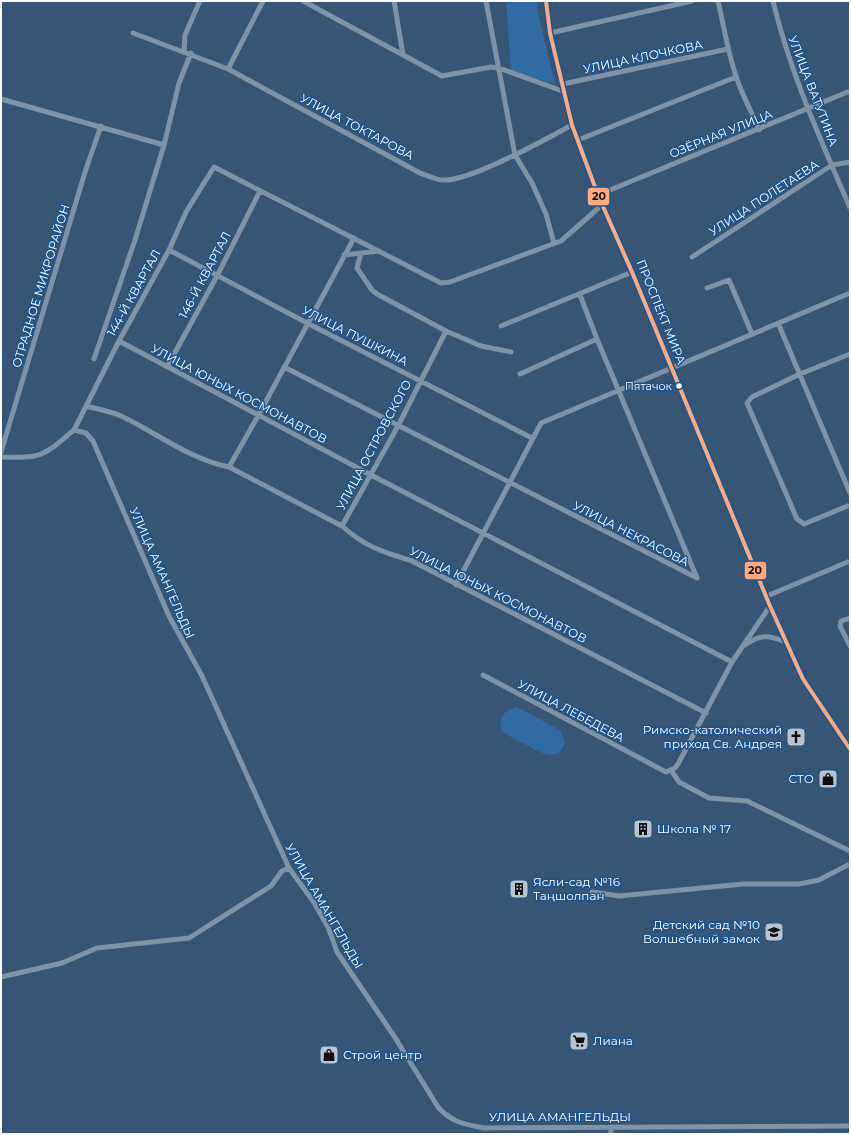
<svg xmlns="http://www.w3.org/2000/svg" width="851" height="1135" font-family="Montserrat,sans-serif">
  <rect width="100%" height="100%" fill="#375574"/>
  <path fill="#326ba4" d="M506,1H537L538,13L555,84L511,71Z
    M517,707L560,730L565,741C559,765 539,752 525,744C517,740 510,737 503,732C496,718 505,710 517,707Z"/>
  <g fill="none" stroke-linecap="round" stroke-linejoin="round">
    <path stroke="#7e93a8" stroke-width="5" d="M303,1L442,76L491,67L499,68L565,92
      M394,1L403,55
      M486,1L515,155L532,183L546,214L554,243
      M718,1C724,27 728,54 737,79C743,97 752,112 759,130
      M773,1C790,73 821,140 850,208
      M133,33L228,69L420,173C428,175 435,180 443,180C469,182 546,139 572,125
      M550,33L692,1
      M184,51L185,35L200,1
      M228,69L263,1
      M563,84L728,49
      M1,99L164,145
      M578,140L736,77
      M598,195L850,91
      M169,250L307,323L532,438
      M361,253L357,268L372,290L377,294L446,331L481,346L511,352
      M344,255L379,251
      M692,257L832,165L850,162
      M707,288L729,280L752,334
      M580,295L597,339L697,578
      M778,323L850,493
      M501,326L632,272
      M119,341L371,475L732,662
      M850,354L800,374L752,397L747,403L797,519L804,524L850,505
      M94,359L135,240L164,145L179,83L191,53
      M167,367L217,276L260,191
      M284,367L697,578
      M520,374L597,339
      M86,406C97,409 110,411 121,416C157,433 189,459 229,467L342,526C365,547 384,552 412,561L706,713
      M74,430L119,341L169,250L186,212L214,167L441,283L450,282L561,241L602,205
      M1,452L86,169L101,126
      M1,457C42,458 42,457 74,430L86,433L93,441L169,616L202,676L289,868L313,901L328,927L337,952L394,1036L438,1107C451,1122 464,1124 484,1128L850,1126
      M229,467L258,416L354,238
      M342,526L398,426L446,331
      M456,585L541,423L850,293
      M767,596L850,561
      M850,618L841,621L840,626L850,646
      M745,645C761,634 768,635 786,642
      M483,675L666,772L675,768L678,764L732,662L770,606
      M671,770L679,782L709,798L747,801L850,851
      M592,892L619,896L743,884H799L819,880L850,864
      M1,977L62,963L97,948L189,938L271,886L282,871L289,868
      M611,1127V1134"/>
    <path stroke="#7e91a7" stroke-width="6" d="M546,1L550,33L572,125L598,195L632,272L770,606L803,679L850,749"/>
    <g stroke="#1d548e" stroke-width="7">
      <path id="bus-1" d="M546,1L550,33L572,125L598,195L632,272L770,606L803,679L850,749"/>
    </g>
    <use href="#bus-1" stroke="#ffa980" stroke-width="4"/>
  </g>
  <defs>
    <g id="church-square" transform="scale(1)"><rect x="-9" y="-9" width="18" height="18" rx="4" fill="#b9c4ce" stroke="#1d548e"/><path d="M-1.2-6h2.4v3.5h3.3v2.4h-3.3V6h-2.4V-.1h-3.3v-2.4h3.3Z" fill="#111"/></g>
    <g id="shop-square" transform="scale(1)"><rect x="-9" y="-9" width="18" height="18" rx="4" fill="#b9c4ce" stroke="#1d548e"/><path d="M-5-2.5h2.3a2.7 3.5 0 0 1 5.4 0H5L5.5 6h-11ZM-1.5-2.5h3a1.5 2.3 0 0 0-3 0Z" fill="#111"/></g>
    <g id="building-square" transform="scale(1)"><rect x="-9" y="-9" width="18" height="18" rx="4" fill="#b9c4ce" stroke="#1d548e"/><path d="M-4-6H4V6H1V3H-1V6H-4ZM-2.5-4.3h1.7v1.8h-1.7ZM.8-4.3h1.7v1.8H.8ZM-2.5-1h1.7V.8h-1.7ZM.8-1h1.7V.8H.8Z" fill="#111"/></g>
    <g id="school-square" transform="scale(1)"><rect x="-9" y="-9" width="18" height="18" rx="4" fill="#b9c4ce" stroke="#1d548e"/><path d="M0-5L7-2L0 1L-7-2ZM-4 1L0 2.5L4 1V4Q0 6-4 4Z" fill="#111"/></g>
    <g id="supermarket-square" transform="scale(1)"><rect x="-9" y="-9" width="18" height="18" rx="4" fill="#b9c4ce" stroke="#1d548e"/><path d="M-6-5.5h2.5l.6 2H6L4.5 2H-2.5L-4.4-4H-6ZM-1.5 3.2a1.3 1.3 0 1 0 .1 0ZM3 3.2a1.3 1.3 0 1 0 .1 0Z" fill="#111"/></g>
  </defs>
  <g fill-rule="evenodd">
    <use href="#church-square" x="796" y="737"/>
    <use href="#shop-square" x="828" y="779"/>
    <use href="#building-square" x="643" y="829"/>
    <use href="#building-square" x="519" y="889"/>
    <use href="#school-square" x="774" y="932"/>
    <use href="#supermarket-square" x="579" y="1041"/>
    <use href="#shop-square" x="329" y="1055"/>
  </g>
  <circle fill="#fff" stroke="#1d548e" stroke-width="1.5" cx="679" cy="386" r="3.5"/>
  <g text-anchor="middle" stroke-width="3" stroke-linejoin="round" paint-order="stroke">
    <g font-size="11" fill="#fff" stroke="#1d548e" text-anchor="end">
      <text x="672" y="390">Пятачок</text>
    </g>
    <g font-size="12" fill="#fff" stroke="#1d548e">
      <text transform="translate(643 57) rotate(-12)" y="4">УЛИЦА КЛОЧКОВА</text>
      <text transform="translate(813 91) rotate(69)" y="4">УЛИЦА ВАТУТИНА</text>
      <text transform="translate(357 127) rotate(28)" y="4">УЛИЦА ТОКТАРОВА</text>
      <text transform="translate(721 134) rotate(-22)" y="4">ОЗЁРНАЯ УЛИЦА</text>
      <text transform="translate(764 198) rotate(-33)" y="4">УЛИЦА ПОЛЕТАЕВА</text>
      <text transform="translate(205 275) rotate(-62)" y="4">146-Й КВАРТАЛ</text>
      <text transform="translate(41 286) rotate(-73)" y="4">ОТРАДНОЕ МИКРОРАЙОН</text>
      <text transform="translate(134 293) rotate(-61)" y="4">144-Й КВАРТАЛ</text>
      <text transform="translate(661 312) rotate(68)" y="4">ПРОСПЕКТ МИРА</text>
      <text transform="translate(355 336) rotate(27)" y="4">УЛИЦА ПУШКИНА</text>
      <text transform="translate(239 394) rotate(28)" y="4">УЛИЦА ЮНЫХ КОСМОНАВТОВ</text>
      <text transform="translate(374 445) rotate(-62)" y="4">УЛИЦА ОСТРОВСКОГО</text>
      <text transform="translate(631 534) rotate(27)" y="4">УЛИЦА НЕКРАСОВА</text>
      <text transform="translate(162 573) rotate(66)" y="4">УЛИЦА АМАНГЕЛЬДЫ</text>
      <text transform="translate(498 595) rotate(27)" y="4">УЛИЦА ЮНЫХ КОСМОНАВТОВ</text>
      <text transform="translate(571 711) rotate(28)" y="4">УЛИЦА ЛЕБЕДЕВА</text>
      <text transform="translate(324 906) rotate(60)" y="4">УЛИЦА АМАНГЕЛЬДЫ</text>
      <text x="560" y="1121">УЛИЦА АМАНГЕЛЬДЫ</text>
    </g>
    <g font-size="12" fill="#fff" stroke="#1d548e" text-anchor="start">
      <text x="782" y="734" text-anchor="end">Римско-католический<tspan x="782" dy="14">приход Св. Андрея</tspan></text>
      <text x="814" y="783" text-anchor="end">СТО</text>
      <text x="657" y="833">Школа № 17</text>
      <text x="533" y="886">Ясли-сад №16<tspan x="533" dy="14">Таңшолпан</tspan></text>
      <text x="760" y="929" text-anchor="end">Детский сад №10<tspan x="760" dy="14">Волшебный замок</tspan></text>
      <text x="593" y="1045">Лиана</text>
      <text x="343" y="1059">Строй центр</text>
    </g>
  </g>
  <g stroke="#1d548e" stroke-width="1.5">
    <rect x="587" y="187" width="23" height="19" rx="4" fill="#ffa980"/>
    <rect x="744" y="561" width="23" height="19" rx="4" fill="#ffa980"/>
  </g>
  <g font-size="11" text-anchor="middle" font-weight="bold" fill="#111">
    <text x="599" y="200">20</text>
    <text x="755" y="574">20</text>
  </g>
  <rect width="851" height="1135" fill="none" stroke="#ffffff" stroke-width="4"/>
</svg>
